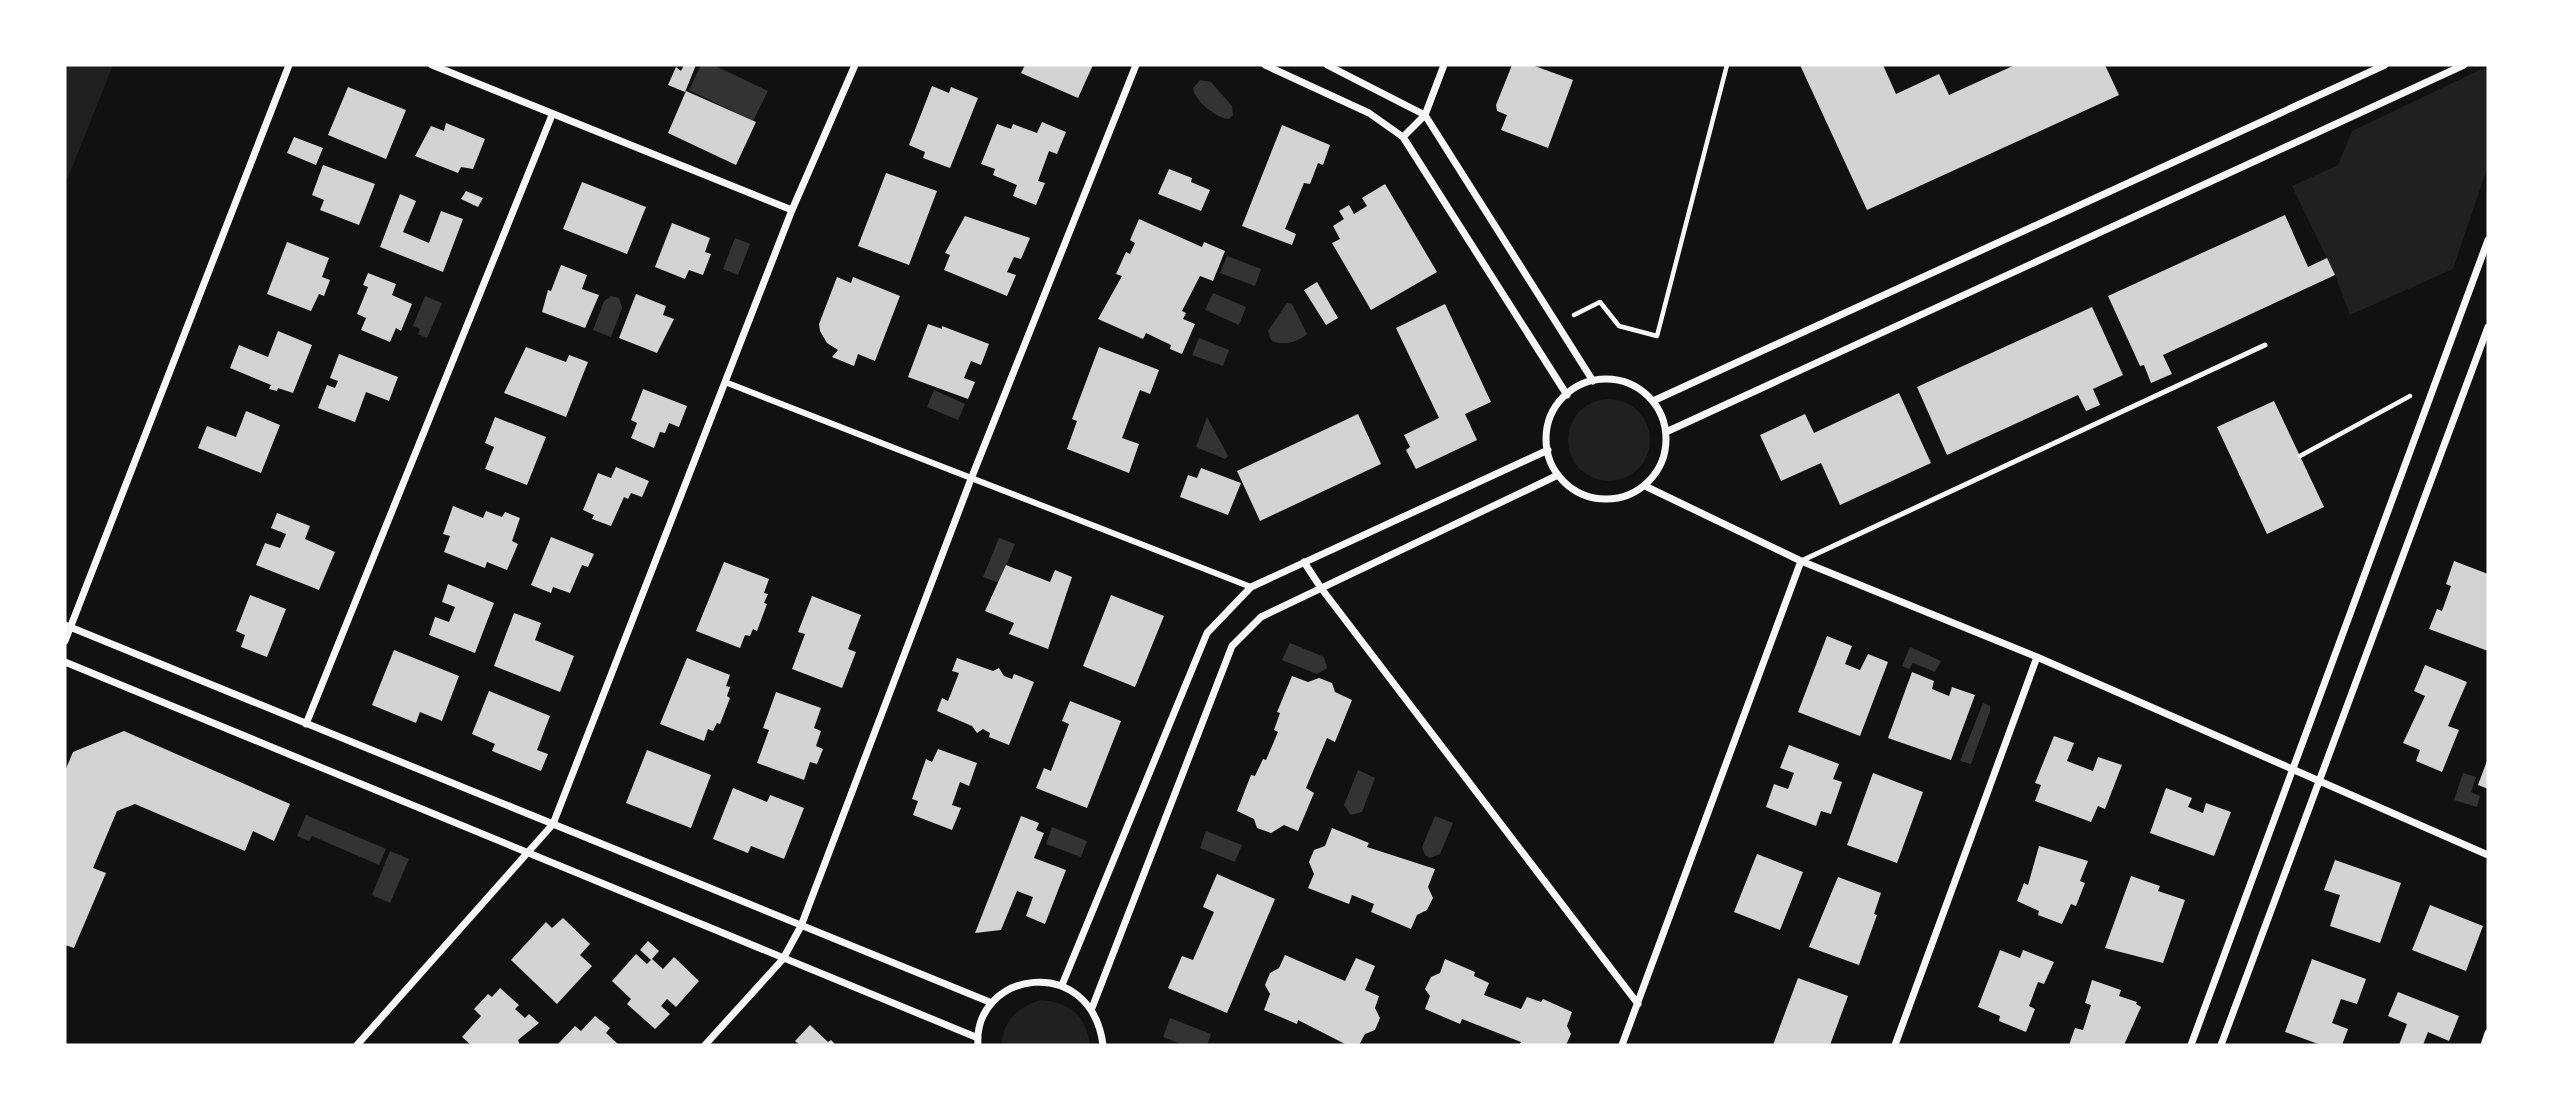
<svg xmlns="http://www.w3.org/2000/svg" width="2553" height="1110" font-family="Roboto,sans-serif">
  <rect width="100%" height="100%" fill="#111"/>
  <path fill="#202020" d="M65,65H113L65,185Z
    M2488,66V166L2453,269L2350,315L2335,275L2292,186L2338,165L2352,131Z
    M1568 440a41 41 0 1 1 82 0a41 41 0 1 1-82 0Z
    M1040,1000C1070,1002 1086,1016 1090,1045H1002C1002,1021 1018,1007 1040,1000Z"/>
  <path fill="#333" d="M701,65H713L768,91L753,121L689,90Z
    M1200,80L1211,82L1232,106L1233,115L1229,119C1218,119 1194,101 1193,88Z
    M735,238L750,244L738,275L723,269Z
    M1227,256L1261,269L1255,286L1220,273Z
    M1213,293L1246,307L1239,325L1205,310Z
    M425,296L442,303L427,338L418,334L420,329L413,326Z
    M611,296L619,298L622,308L611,337L593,330L604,301Z
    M1287,303L1292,304L1307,334C1298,342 1282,347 1271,340L1268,331Z
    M1199,338L1229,350L1223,366L1192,355Z
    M934,390L965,404L958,420L927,407Z
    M1207,417L1228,456L1225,459L1196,447Z
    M999,538L1015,544L999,583L983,577Z
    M1290,643L1324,657L1327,668L1317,674L1282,660Z
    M1910,647L1941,661L1935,672L1913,663L1909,669L1902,666Z
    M1983,703L1990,706V711L1971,764L1960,761Z
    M1358,770L1375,778L1362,812L1351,815L1344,805Z
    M2463,773L2476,777L2471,792L2480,796L2477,807L2454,800Z
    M306,815L386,849L379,865L312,836L309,841L297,836Z
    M1435,816L1453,823L1440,854L1430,858L1425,855L1422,847Z
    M1052,827L1087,841L1081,857L1046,844Z
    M1206,831L1242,845L1235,862L1200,848Z
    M390,851L409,859L390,903L372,895Z
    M1170,1018L1211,1034L1207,1045H1184L1163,1037Z"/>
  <path fill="#d3d3d3" d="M684,65H696L685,92L668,85L676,67L681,71Z
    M1025,65H1093L1078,98L1021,73Z
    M1512,65H1532L1573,80L1548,148L1501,130L1507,115L1497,111L1496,105Z
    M1800,65H1883L1896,94L1939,74L1949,95L2015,65H2105L2119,95L1867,210Z
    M932,86L949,93L951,87L978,98L950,168L923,158L925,152L909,145Z
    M348,87L406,110L386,159L328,135Z
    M686,91L756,122L736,165L668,133Z
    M1042,122L1066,132L1057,154L1049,151L1038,181L1045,183L1036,205L1013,196L1017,185L993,175L995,169L981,164L997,124L1011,129L1013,124L1037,133Z
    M446,123L485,139L473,169L461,167L458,173L415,156L431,126L444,131Z
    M1282,125L1330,145L1323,165L1318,163L1310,184L1304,183L1285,229L1296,234L1292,245L1242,226Z
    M294,137L323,148L316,165L287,153Z
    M323,165L375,184L359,225L320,210L324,200L312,195Z
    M1169,169L1192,178L1191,182L1210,190L1201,211L1158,194Z
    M886,173L937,191L909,265L858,246Z
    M582,182L646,207L627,254L563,229Z
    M1385,184L1437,272L1371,310L1332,243L1340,239L1333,226L1344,219L1339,211L1349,205L1354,214L1367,206L1362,198Z
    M466,191L483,198L478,207L461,199Z
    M400,194L416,201L403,232L429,243L441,211L463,219L443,272L380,247Z
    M2285,215L2308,267L2327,258L2335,275L2163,355L2172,374L2151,383L2144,365L2140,366L2108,296Z
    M965,216L1030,238L1021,259L1014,257L1007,272L1016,275L1007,296L944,270L950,255L945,253Z
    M1139,219L1202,247L1204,242L1225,251L1213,281L1200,276L1182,311L1186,313L1183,319L1195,324L1182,354L1170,349L1171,345L1146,333L1143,339L1098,319L1122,276L1116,274L1126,252L1130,254L1135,243L1130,240Z
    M672,223L710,238L705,252L711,254L703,275L689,270L685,279L655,267Z
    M287,242L329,258L322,277L330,280L324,296L319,294L311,311L267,294Z
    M561,265L587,275L582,289L599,295L585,328L542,312L548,290L551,291Z
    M368,273L396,284L392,295L412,304L401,331L396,328L390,342L361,330L366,318L357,314L368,287L363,285Z
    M837,277L851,283L853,277L900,296L875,361L858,354L854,366L832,357L838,350L827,343L820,331L819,324Z
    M1317,282L1338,318L1326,325L1304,290Z
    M636,294L666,306L663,315L674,319L657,353L619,338Z
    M1445,304L1491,402L1465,414L1477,440L1416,469L1406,450L1410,447L1404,435L1439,418L1396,328Z
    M2092,307L2123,375L2093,389L2100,405L2086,411L2078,395L1947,455L1917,387Z
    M928,324L942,329V326L989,344L981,365L971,361L964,378L975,382L968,399L908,377Z
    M278,331L312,345L293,393L278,388L277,391L269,389L271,385L230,368L239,345L268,357Z
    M526,347L566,362L569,355L588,362L566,417L504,393Z
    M1099,347L1159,370L1150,394L1140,390L1122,438L1139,444L1129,473L1067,449L1077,421L1072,419Z
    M339,354L398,377L389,401L366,392L355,422L318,408L327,385L335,388L338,381L330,378Z
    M643,389L687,406L679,427L669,423L665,433L660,432L654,448L631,438L637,423L631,420Z
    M1899,393L1931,463L1840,505L1821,463L1781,481L1760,435L1805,414L1814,433Z
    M2274,401L2324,507L2267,534L2217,427Z
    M246,411L280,425L261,473L198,448L207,426L236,437Z
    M1358,414L1381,464L1260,521L1237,471Z
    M495,417L546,437L527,485L485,469L494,447L485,443Z
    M616,467L649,481L642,497L631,493L628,499L624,497L611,526L592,519L594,515L583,510L598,473L611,478Z
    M1201,468L1241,483L1228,515L1180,497L1188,475L1197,478Z
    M453,506L483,518L486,511L502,517L505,512L520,518L512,541L518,544L507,570L487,562L485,568L444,552L450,536L443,534Z
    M277,513L310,526L305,539L335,552L319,590L256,565L265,543L280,548L286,534L271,528Z
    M551,537L594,554L588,567L582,565L570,593L553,587L551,593L531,585Z
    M2454,561L2488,574V651L2429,629L2437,609L2442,611L2451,586L2446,584Z
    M724,562L769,579L764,593L768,594L764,603L767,604L757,631L753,629L750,636L745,635L740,648L696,631Z
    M1006,565L1050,582L1055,570L1072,577L1048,649L1009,634L1014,623L985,611Z
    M448,584L494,603L475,653L429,635L435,617L449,622L455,607L442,602Z
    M250,595L286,609L267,657L241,647L245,635L236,631Z
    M1111,595L1164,616L1135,687L1083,666Z
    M812,596L861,615L848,649L856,652L842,688L792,669L805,634L798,632Z
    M514,613L541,623L535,640L574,656L560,692L494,666Z
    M1827,636L1852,646L1845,664L1860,670L1868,654L1888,662L1860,736L1798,712Z
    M394,650L459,676L442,721L420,712L416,723L372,705Z
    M687,658L730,675L726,686L730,687L727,696L730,698L720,724L717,723L713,731L708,729L704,741L660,724Z
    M957,658L993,671L999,668L1004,676L1012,679L1014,674L1034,682L1009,745L989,737L990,733L983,729L977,733L972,726L937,711L942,698L948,701L959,673L952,671Z
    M2425,665L2467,682L2448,726L2459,730L2442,772L2416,761L2420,750L2403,743L2425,696L2414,691Z
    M1912,672L1934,681L1932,689L1949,696L1952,687L1975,695L1951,760L1888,738Z
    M1292,676L1308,682L1319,678L1332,683L1335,692L1352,700L1335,742L1327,738L1306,788L1314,793L1298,831L1284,825L1271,833L1257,828L1254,819L1237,811L1251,775L1255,776L1263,759L1266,760L1278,732L1274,730L1280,713L1277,712Z
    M489,691L550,716L537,750L548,754L541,771L492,751L495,744L472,734Z
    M776,692L821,708L814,728L821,731L816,746L823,749L817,764L810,762L804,780L757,763L769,730L763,728Z
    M1070,701L1121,721L1087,808L1036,788L1044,768L1051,771L1069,724L1062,721Z
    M124,731L290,804L274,841L253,831L245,851L135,804L117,811L93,868L106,873L74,948L65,945V771L73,752Z
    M2054,736L2074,743L2067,761L2093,771L2098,757L2122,765L2105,809L2098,806L2091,822L2035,801L2041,785L2035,783Z
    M1789,745L1839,764L1833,779L1842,782L1831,814L1821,811L1816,826L1766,807L1774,784L1788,789L1794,773L1780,768Z
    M938,749L977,763L969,786L960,782L952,805L961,808L952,830L913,815L918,801L912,799L926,759L932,762Z
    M647,750L711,775L691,828L626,803Z
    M2488,758V789L2478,785Z
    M1873,773L1923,792L1897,863L1847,845Z
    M733,788L767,802L770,795L804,808L784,859L751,846L748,853L713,839Z
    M2166,788L2192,798L2188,807L2203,813L2206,803L2231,812L2214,856L2150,833Z
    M1021,816L1039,823L1036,830L1044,833L1034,858L1066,870L1045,924L1026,916L1033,897L1017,891L1001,930L975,933Z
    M1332,828L1369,843L1367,847L1435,869L1428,887L1433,898L1427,910L1417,915L1411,929L1371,912L1374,904L1352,895L1349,904L1308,888L1314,874L1309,862L1314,850L1325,846Z
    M2039,846L2088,861L2080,881L2085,883L2076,906L2071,904L2062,924L2038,915L2039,911L2017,901L2024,883L2028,885Z
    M1757,854L1803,872L1780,930L1734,912Z
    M2335,860L2401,883L2380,943L2330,926L2340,895L2324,890Z
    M1217,874L1275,899L1227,1013L1168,988L1182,956L1193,960L1214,912L1203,907Z
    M2131,876L2160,886L2158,891L2185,900L2163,963L2105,948Z
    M1838,877L1881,893L1874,914L1877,915L1859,965L1809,947Z
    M2430,905L2483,926L2466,971L2412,950Z
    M563,918L590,944L580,955L592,966L557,1004L511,960L546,922L552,928Z
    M648,941L659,951L652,959L663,969L674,957L699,981L676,1007L667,999L661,1006L670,1014L655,1029L627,1004L631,999L612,981L636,954L647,964L651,960L640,950Z
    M2000,950L2020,958L2023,950L2054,962L2044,984L2038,982L2029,1006L2035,1009L2026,1032L1999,1021L2000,1016L1978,1007Z
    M1285,955L1345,981L1356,958L1375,966L1365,990L1379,996L1375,1008L1380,1018L1375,1030L1365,1034L1359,1045H1347L1298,1020L1297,1024L1264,1010L1270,994L1265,985L1270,973L1279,968Z
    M1445,959L1475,972L1474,976L1489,983L1484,995L1521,1009L1527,997L1541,1002L1543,999L1572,1012L1567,1026L1571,1034L1566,1045H1519L1521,1042L1462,1019L1460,1024L1425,1009L1430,996L1425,989L1431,977L1440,973Z
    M2312,959L2366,979L2357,1004L2341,999L2332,1023L2348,1029L2342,1045H2321L2285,1032Z
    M1798,978L1848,996L1830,1045H1773Z
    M2092,980L2121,990L2119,996L2137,1002L2136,1004L2141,1007L2124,1045H2069L2075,1028L2083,1030L2091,1005L2085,1003Z
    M500,988L519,1005L515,1009L525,1018L529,1014L539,1023L518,1040L520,1045H471L462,1037L481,1016L474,1009L488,994L492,997Z
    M2398,992L2459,1016L2449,1041L2428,1032L2423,1045H2399L2407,1024L2388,1016Z
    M595,1016L610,1028L606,1033L619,1045H557L575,1026L581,1031Z
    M810,1025L828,1042L831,1040L836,1045H800L795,1041Z"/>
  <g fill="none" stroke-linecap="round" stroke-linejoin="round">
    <path stroke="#f5f5f5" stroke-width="4.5" d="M1574,315L1600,302L1619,326L1657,336L1727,65
      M2300,456L2410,396"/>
    <path stroke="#f5f5f5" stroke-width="5" d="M1801,561L2265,345"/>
    <path stroke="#f5f5f5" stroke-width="6" d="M725,382L1251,587"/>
    <path stroke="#f5f5f5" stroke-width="7" d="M432,65L792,210
      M1265,65L1369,113L1403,137L1567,395
      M1327,65L1425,115L1593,381
      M1403,137L1425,115L1444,65
      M1546 439a60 60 0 1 1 120 0a60 60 0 1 1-120 0Z
      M1653,401L2385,65
      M1666,432L2464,65
      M1645,486L1801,561L2037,657L2488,855
      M1304,562L1321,588L1638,1004
      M65,625L992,1003
      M65,641L289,65
      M65,662L978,1038
      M306,724L552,115
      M1062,985L1207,633L1251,587L1548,450
      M1092,1008L1232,646L1261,617L1558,475
      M357,1045L553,824L792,210L855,65
      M705,1045L783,959L801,926L971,479L1136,65
      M978,1045C973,971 1091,952 1103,1045
      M1622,1045L1801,561
      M1895,1045L2037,657
      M2191,1045L2488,240
      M2221,1045L2488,327
      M2484,1045L2488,1033"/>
  </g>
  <rect width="2553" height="1110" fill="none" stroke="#ffffff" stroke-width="133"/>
</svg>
